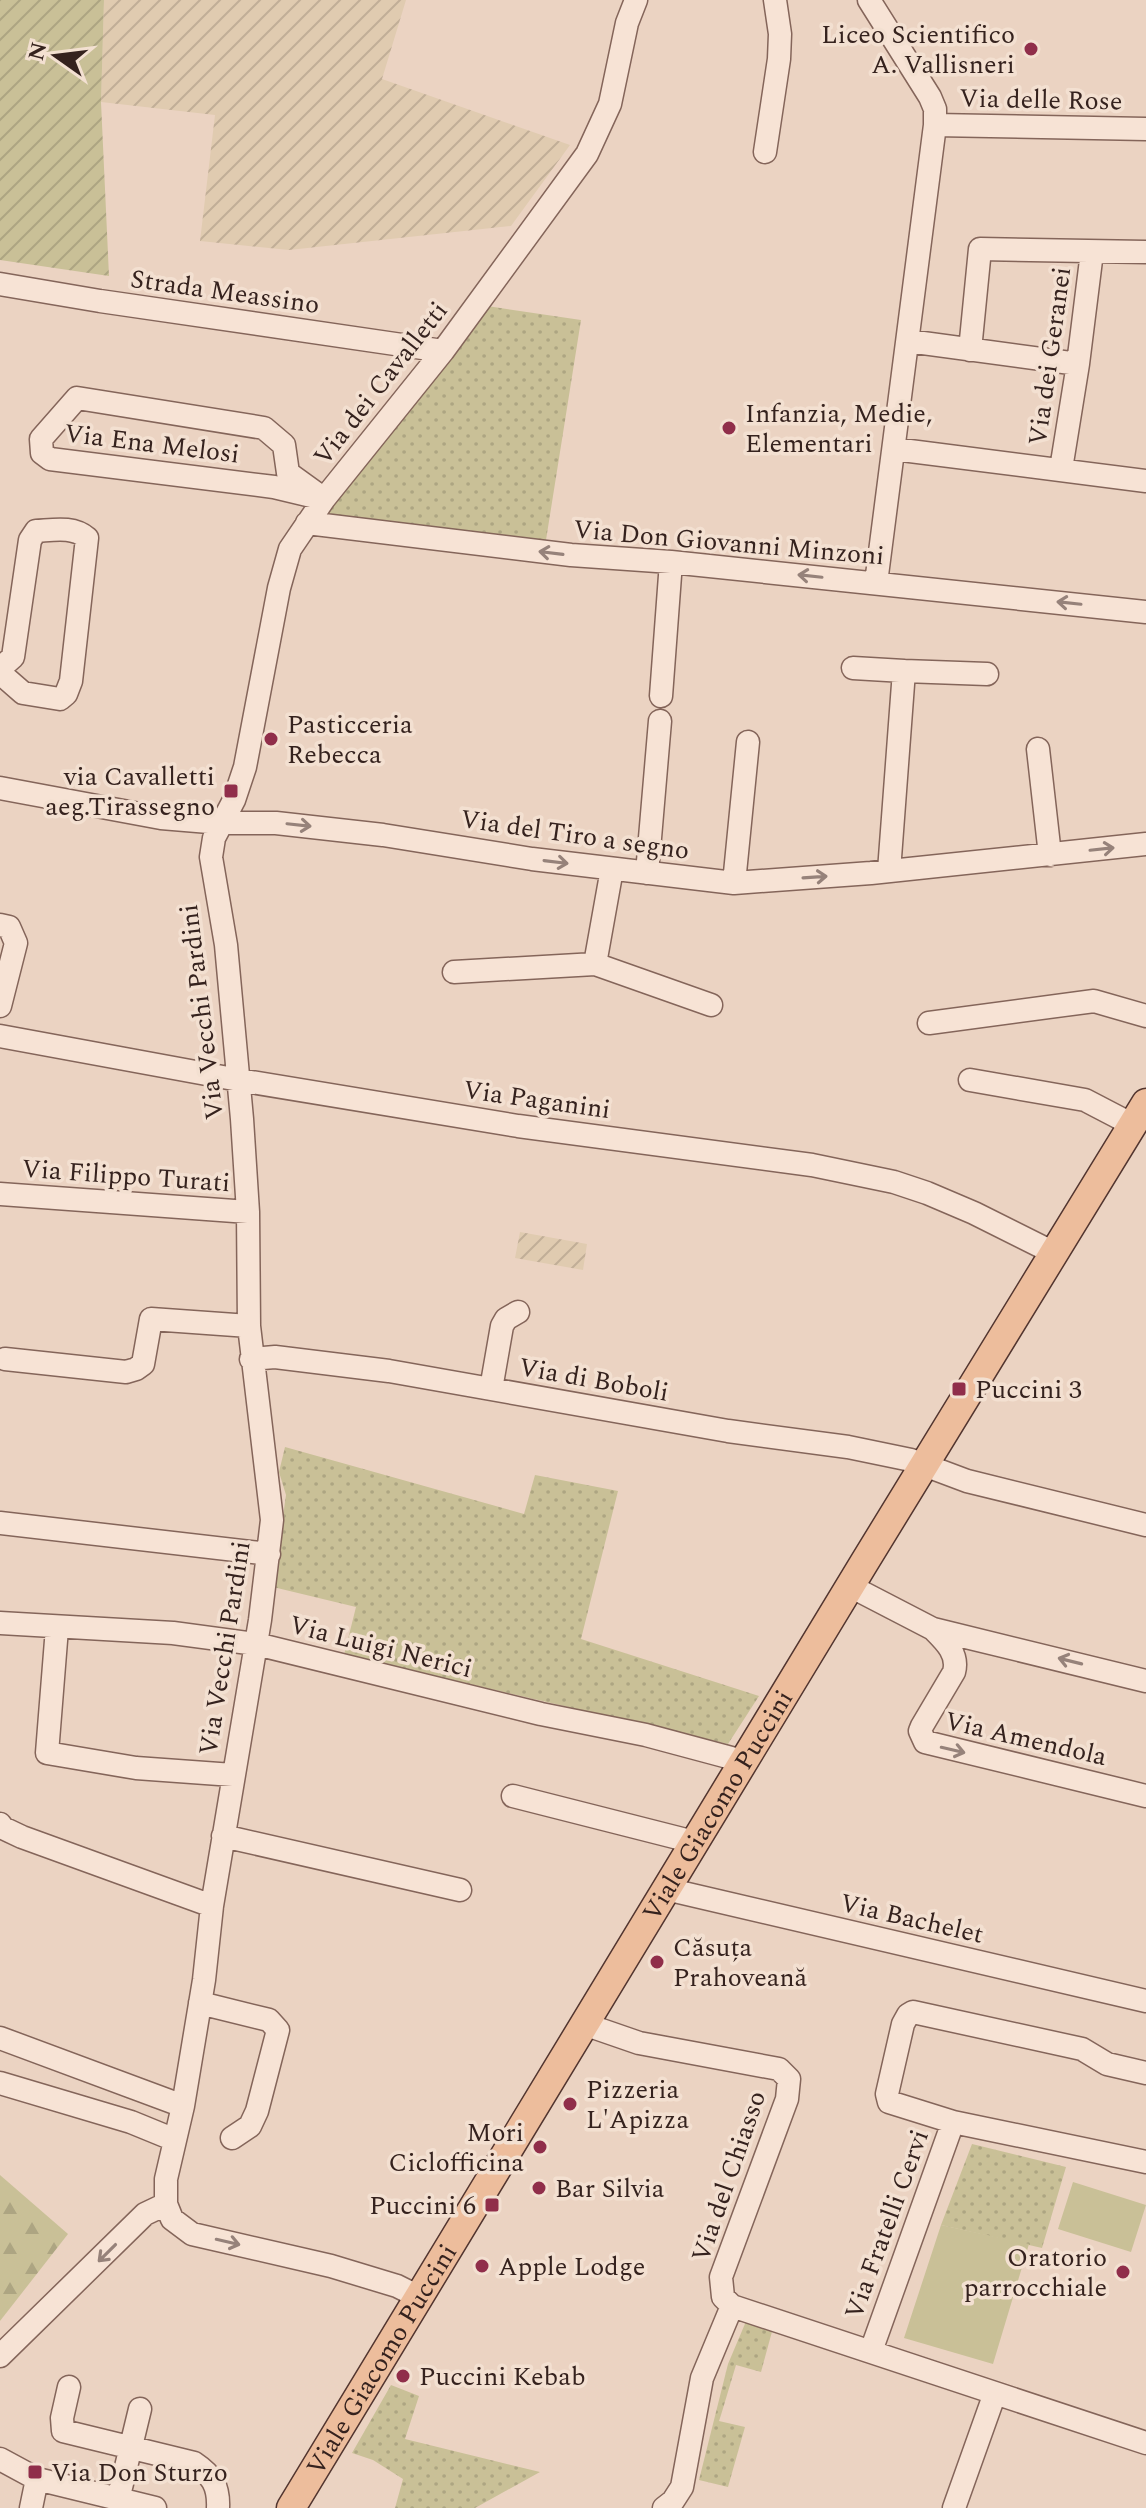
<svg xmlns="http://www.w3.org/2000/svg" width="1146" height="2508" font-family="Spectral,serif">
  <defs>
    <pattern id="farmland-furrows" width="10" height="10" patternUnits="userSpaceOnUse" patternTransform="scale(2)"><rect width="10" height="10" fill="#e0cbb0"/><path d="M-1 1l2-2M0 10L10 0M9 11l2-2" fill="none" stroke="#c1ae97"/></pattern>
    <pattern id="grass-dots" width="8" height="8" patternUnits="userSpaceOnUse" patternTransform="scale(2)"><rect width="8" height="8" fill="#c9c097"/><path d="M2 2h.1M6 6h.1" fill="none" stroke="#ada582" stroke-width="1.8" stroke-linecap="round"/></pattern>
    <pattern id="forest-firs" width="22" height="20" patternUnits="userSpaceOnUse" patternTransform="scale(2)"><rect width="22" height="20" fill="#c9c097"/><path d="M5 1l3.5 6h-7zM16 11l3.5 6h-7z" fill="#ada582"/></pattern>
    <pattern id="garden-furrows" width="10" height="10" patternUnits="userSpaceOnUse" patternTransform="scale(2)"><rect width="10" height="10" fill="#c9c097"/><path d="M-1 1l2-2M0 10L10 0M9 11l2-2" fill="none" stroke="#ada582"/></pattern>
  </defs>
  <rect width="100%" height="100%" fill="#ebd3c2"/>
  <path fill="url(#farmland-furrows)" d="M104,0H406L382,79L570,145L511,226L289,250L200,241L215,115L101,102Z
    M520,1232L587,1244L583,1270L515,1258Z"/>
  <path fill="url(#grass-dots)" d="M487,306L581,320L546,540L321,516Z
    M285,1447L524,1514L535,1475L618,1491L581,1639L759,1696L728,1744L344,1655L356,1607L273,1587L286,1495L279,1472Z
    M972,2144L1066,2167L1042,2248L941,2225Z
    M747,2319L773,2328L761,2372L736,2365L721,2415L719,2421L745,2427L728,2487L699,2480L728,2364Z
    M391,2385L419,2396L405,2439L540,2472L475,2508H395L403,2479L373,2460L352,2453Z"/>
  <path fill="url(#forest-firs)" d="M0,2175L68,2234L0,2321Z"/>
  <path fill="url(#garden-furrows)" d="M0,0H104L101,102L109,276L0,260Z"/>
  <path fill="#c9c097" d="M1073,2182L1146,2205L1131,2252L1058,2229Z
    M941,2225L1029,2244L993,2364L904,2338Z"/>
  <g fill="none" stroke-linecap="round" stroke-linejoin="round">
    <g stroke="#84655a" stroke-width="25">
      <path id="minor" d="M869,0L930,97L935,109V125L876,583
        M935,125L1146,129
        M765,152L779,59L780,34L775,0
        M0,284L100,301L443,351
        M908,341L1078,364
        M970,350L980,249L1146,252
        M77,398L264,428L284,445L288,473L324,499L274,487L50,459L42,453L41,439Z
        M894,449L1146,481
        M1061,469L1078,364L1092,252
        M307,523L571,555L671,562L1146,612
        M853,668L904,671L889,871
        M904,671L987,674
        M0,673L23,693L60,699L66,694L71,681L87,538C73,526 54,530 36,531L30,540L13,657L4,665L3,674
        M661,696L671,562
        M1038,749L1050,855
        M0,788L161,818L221,823H276L383,835L532,859L734,883L871,873L1146,844
        M647,873L660,721
        M734,883L748,742
        M0,925L9,927L16,943L0,1006
        M595,964L612,869
        M454,972L595,964L711,1005
        M929,1023L1094,1001L1146,1016
        M0,1036L239,1080L518,1126L812,1165L894,1182L927,1193L974,1213L1054,1253
        M970,1080L1085,1100L1133,1125
        M0,1194L248,1212
        M5,1359L126,1372L136,1369L143,1364L151,1319L249,1326
        M251,1359L275,1357L389,1371L728,1431L848,1447L911,1460L967,1481L1146,1525
        M491,1389L502,1326L506,1319L518,1312
        M0,1523L269,1554
        M850,1586L933,1629L1146,1681
        M0,1623L173,1633L256,1644L541,1714L646,1735L743,1761
        M57,1628L47,1753L136,1768L233,1775
        M933,1629C945,1641 959,1654 954,1672L922,1726L920,1731L925,1742L1146,1796
        M513,1796L694,1842
        M0,1824L3,1828L22,1837L212,1906
        M223,1836L460,1890
        M666,1889L1146,2001
        M200,2003L269,2020L278,2030L257,2111L250,2126L232,2138
        M584,2024L639,2043L779,2069L789,2079L787,2099L721,2277L723,2297L732,2306L1146,2443
        M0,2038L183,2106
        M0,2083L131,2122L175,2140
        M953,2122L889,2102L887,2094L903,2024L908,2015L913,2012L1082,2049L1107,2064L1146,2073
        M419,2297L397,2286L331,2266L192,2234L172,2219L166,2204V2179L183,2106L204,1980L212,1906L260,1620L272,1520L249,1326L248,1212L242,1119L226,945L211,857L214,838L234,800L245,767L279,588L290,549L324,499L443,351L587,154L610,104L627,23L636,0
        M871,2351L953,2122L1146,2162
        M0,2356L145,2214L166,2204
        M69,2387L62,2418L63,2431L194,2463C212,2475 219,2486 218,2508
        M0,2459L37,2479L155,2508
        M118,2500L140,2409
        M31,2508L37,2479
        M664,2508L673,2501L682,2487L702,2378L732,2306
        M954,2508L995,2393"/>
    </g>
    <g stroke="#52352f" stroke-width="31">
      <g id="major">
        <path id="s1" d="M291,2508L864,1563L1146,1103"/>
      </g>
    </g>
    <use href="#minor" stroke="#f7e3d5" stroke-width="22"/>
    <use href="#major" stroke="#edbd9c" stroke-width="28"/>
  </g>
  <defs><path id="oneway-shaft" d="M-6 0H5M1.5-3L5.5 0L1.5 3" fill="none" stroke-width="1.6" stroke-linecap="round" stroke-linejoin="round" transform="scale(2)"/></defs>
  <g stroke="#96827a">
    <use href="#oneway-shaft" transform="translate(551 553) rotate(-173)"/>
    <use href="#oneway-shaft" transform="translate(810 576) rotate(-174)"/>
    <use href="#oneway-shaft" transform="translate(1069 603) rotate(-174)"/>
    <use href="#oneway-shaft" transform="translate(299 825) rotate(6)"/>
    <use href="#oneway-shaft" transform="translate(1102 849) rotate(-6)"/>
    <use href="#oneway-shaft" transform="translate(556 862) rotate(7)"/>
    <use href="#oneway-shaft" transform="translate(815 877) rotate(-4)"/>
    <use href="#oneway-shaft" transform="translate(1070 1661) rotate(-166)"/>
    <use href="#oneway-shaft" transform="translate(953 1750) rotate(13)"/>
    <use href="#oneway-shaft" transform="translate(228 2242) rotate(13)"/>
    <use href="#oneway-shaft" transform="translate(107 2253) rotate(135)"/>
  </g>
  <g fill="#902e4a" stroke="#f3e0d1" stroke-width="3">
    <circle cx="1031" cy="49" r="8"/>
    <circle cx="729" cy="428" r="8"/>
    <circle cx="271" cy="739" r="8"/>
    <rect x="223" y="783" width="16" height="16" rx="4"/>
    <rect x="951" y="1381" width="16" height="16" rx="4"/>
    <circle cx="657" cy="1962" r="8"/>
    <circle cx="570" cy="2104" r="8"/>
    <circle cx="540" cy="2147" r="8"/>
    <circle cx="539" cy="2188" r="8"/>
    <rect x="484" y="2197" width="16" height="16" rx="4"/>
    <circle cx="482" cy="2266" r="8"/>
    <circle cx="1123" cy="2272" r="8"/>
    <circle cx="403" cy="2376" r="8"/>
    <rect x="27" y="2464" width="16" height="16" rx="4"/>
  </g>
  <g text-anchor="middle" stroke-width="7" stroke-linejoin="round" paint-order="stroke">
    <g font-size="26" fill="#35221e" stroke="#f3e0d1" text-anchor="start">
      <text x="1015" y="43" text-anchor="end">Liceo Scientifico<tspan x="1015" dy="30">A. Vallisneri</tspan></text>
      <text x="745" y="422">Infanzia, Medie,<tspan x="745" dy="30">Elementari</tspan></text>
      <text x="287" y="733">Pasticceria<tspan x="287" dy="30">Rebecca</tspan></text>
      <text x="215" y="785" text-anchor="end">via Cavalletti<tspan x="215" dy="30">aeg.Tirassegno</tspan></text>
      <text x="975" y="1398">Puccini 3</text>
      <text x="673" y="1956">Căsuța<tspan x="673" dy="30">Prahoveană</tspan></text>
      <text x="586" y="2098">Pizzeria<tspan x="586" dy="30">L'Apizza</tspan></text>
      <text x="524" y="2141" text-anchor="end">Mori<tspan x="524" dy="30">Ciclofficina</tspan></text>
      <text x="555" y="2197">Bar Silvia</text>
      <text x="476" y="2214" text-anchor="end">Puccini 6</text>
      <text x="1107" y="2266" text-anchor="end">Oratorio<tspan x="1107" dy="30">parrocchiale</tspan></text>
      <text x="498" y="2275">Apple Lodge</text>
      <text x="419" y="2385">Puccini Kebab</text>
      <text x="51" y="2481">Via Don Sturzo</text>
    </g>
    <g font-size="26" fill="#35221e" stroke="#f3e0d1">
      <text transform="translate(1041 99) rotate(1)" y="9">Via delle Rose</text>
      <text transform="translate(225 291) rotate(8)" y="9">Strada Meassino</text>
      <text transform="translate(1049 356) rotate(-82)" y="9">Via dei Geranei</text>
      <text transform="translate(380 383) rotate(-52)" y="9">Via dei Cavalletti</text>
      <text transform="translate(152 443) rotate(7)" y="9">Via Ena Melosi</text>
      <text transform="translate(729 542) rotate(5)" y="9">Via Don Giovanni Minzoni</text>
      <text transform="translate(575 834) rotate(8)" y="9">Via del Tiro a segno</text>
      <text transform="translate(201 1012) rotate(-97)" y="9">Via Vecchi Pardini</text>
      <text transform="translate(537 1099) rotate(8)" y="9">Via Paganini</text>
      <text transform="translate(126 1175) rotate(4)" y="9">Via Filippo Turati</text>
      <text transform="translate(594 1379) rotate(10)" y="9">Via di Boboli</text>
      <text transform="translate(381 1646) rotate(14)" y="9">Via Luigi Nerici</text>
      <text transform="translate(224 1648) rotate(-81)" y="9">Via Vecchi Pardini</text>
      <text transform="translate(1026 1738) rotate(13)" y="9">Via Amendola</text>
      <text dy="9" stroke="none"><textPath href="#s1" startOffset="822">Viale Giacomo Puccini</textPath></text>
      <text transform="translate(912 1918) rotate(13)" y="9">Via Bachelet</text>
      <text transform="translate(728 2176) rotate(-71)" y="9">Via del Chiasso</text>
      <text transform="translate(886 2224) rotate(-70)" y="9">Via Fratelli Cervi</text>
      <text dy="9" stroke="none"><textPath href="#s1" startOffset="174">Viale Giacomo Puccini</textPath></text>
    </g>
  </g>
  <g transform="translate(56 56) rotate(284)" stroke="#f3e0d1" stroke-width="6" paint-order="stroke">
  <path d="M0-6L14 30L0 20L-14 30Z" fill="#35221e"/>
  <text y="-12" font-size="22" font-weight="bold" text-anchor="middle" fill="#35221e">N</text>
  </g>
</svg>
